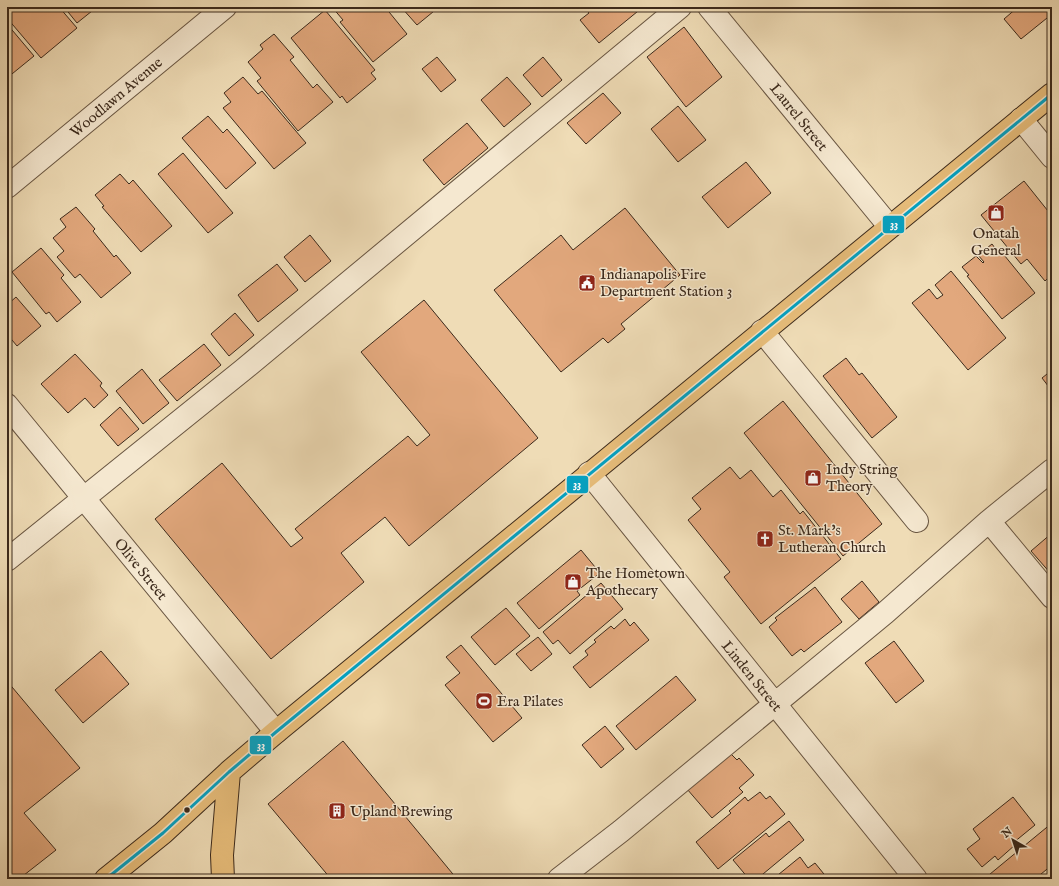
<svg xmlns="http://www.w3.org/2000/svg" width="1059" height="886" font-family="'IM FELL English',serif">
  <rect width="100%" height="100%" fill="#efdcb6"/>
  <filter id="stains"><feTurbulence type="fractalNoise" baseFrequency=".005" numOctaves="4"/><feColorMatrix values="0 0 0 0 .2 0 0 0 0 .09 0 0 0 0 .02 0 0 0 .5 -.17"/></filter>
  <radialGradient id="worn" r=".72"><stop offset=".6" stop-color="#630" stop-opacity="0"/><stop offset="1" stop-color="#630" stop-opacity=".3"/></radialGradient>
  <path fill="#e2a87d" stroke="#3c2a1c" d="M7,7H59L77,28L41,58L7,18Z
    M64,7H97L77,23Z
    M332,7H385L407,34L373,62L340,22L343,20Z
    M401,7H439L417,25Z
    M584,7H643L599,43L580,20L589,13Z
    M1018,7H1052V14L1021,39L1004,19Z
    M325,10L375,70L371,73L376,79L347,103L342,96L340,98L291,38Z
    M7,24L34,56L7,78Z
    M684,27L722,77L686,107L647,57Z
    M274,34L294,57L290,60L313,88L317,84L333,102L298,131L257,81L261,78L248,62L263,49L260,45Z
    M437,57L456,80L441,92L422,69Z
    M543,57L562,80L542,97L523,75Z
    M243,77L258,94L262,91L306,143L274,169L223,108L231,102L224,93Z
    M507,77L531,104L504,127L481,100Z
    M603,93L621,113L586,144L567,123Z
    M678,106L706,140L678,162L651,129Z
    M208,116L223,133L227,129L256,163L226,189L182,138Z
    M467,123L488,148L444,185L423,160Z
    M183,153L233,213L208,233L158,174Z
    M746,162L771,193L728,228L702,197Z
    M120,174L129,184L133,180L172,226L141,252L102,207L104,206L95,195Z
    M1024,181L1052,216V281L1049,277L1045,281L1027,259L1021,264L981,215Z
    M76,207L95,229L93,231L114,257L116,255L131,273L101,298L80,274L75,278L57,257L64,251L53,238L66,227L60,219Z
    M625,208L680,275L621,324L625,329L608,343L603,338L561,372L494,290L561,235L573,250Z
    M310,235L331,261L305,282L284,257Z
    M992,244L998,252L1000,250L1035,293L1002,319L967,276L969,275L962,267L976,256L983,263L984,262L978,255Z
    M41,248L64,275L61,278L81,302L57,322L49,312L46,314L12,272Z
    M277,264L298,290L258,322L238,295Z
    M951,271L1006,338L968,370L912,303L929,289L937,299L943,295L935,285Z
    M16,297L41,326L17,346L7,334V305Z
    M424,300L538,438L409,546L385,517L341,553L364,582L271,659L155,519L222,463L291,547L303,538L295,529L408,436L417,446L430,435L361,352Z
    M235,313L254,335L229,356L211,334Z
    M204,344L221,365L177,401L159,380Z
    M75,354L102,383L100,386L108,395L94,408L85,398L68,413L41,384Z
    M846,358L859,375L862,373L897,417L872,438L823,376Z
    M142,369L169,403L143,424L116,391Z
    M1052,370V391L1042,378Z
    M783,401L882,524L843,556L744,433Z
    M120,407L139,429L118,446L100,425Z
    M7,459L11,464L7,468Z
    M730,467L740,479L751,470L773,497L781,490L800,514L803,511L841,559L761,624L724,577L730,572L688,520L701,509L692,498Z
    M1052,533V575L1031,551Z
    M581,550L600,573L577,591L580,595L539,629L517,603Z
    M862,581L879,602L859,619L841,599Z
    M601,583L623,609L570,654L558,640L553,644L543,632Z
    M815,587L842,622L804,652L801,649L792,656L769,627L777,620L775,618Z
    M506,608L530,636L495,665L471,637Z
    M625,619L630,626L634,622L649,640L590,688L573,667L588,655L585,651L596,642L594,640L611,626L614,629Z
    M538,637L552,654L531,671L516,654Z
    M894,641L924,681L896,703L865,663Z
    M461,645L522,718L493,742L445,685L460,673L446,657Z
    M101,651L129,684L83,723L55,690Z
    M676,676L696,700L636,750L616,726Z
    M7,681L80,768L24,813L56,850L19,879H7Z
    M605,726L624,749L601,768L582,745Z
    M343,741L457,879H331L268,804Z
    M730,753L737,760L739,758L754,775L739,788L743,792L712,818L687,789Z
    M760,792L766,799L770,796L785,814L718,869L696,842L731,813L729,811L745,797L748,801Z
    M1013,797L1035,825L1013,843L1015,845L998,860L995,856L982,867L967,849L980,839L973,829Z
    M789,821L804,840L757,879H749L733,860L766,833L769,837Z
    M1052,823V865L1035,879H1030L1027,875L1022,879H984Z
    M800,857L808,868L815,863L828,879H773Z"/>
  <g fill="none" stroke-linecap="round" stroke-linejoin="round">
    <g stroke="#695642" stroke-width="24">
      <path id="minor" d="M709,7L889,226
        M1021,119L1052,157
        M7,187L225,7
        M762,331L917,521
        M7,405L276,732
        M589,473L916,879
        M989,521L1052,597
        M7,560L243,370L680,7
        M559,879L621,831L885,613L989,521L1052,470"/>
    </g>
    <g stroke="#3c2a1c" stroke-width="24">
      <path id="major" d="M106,879L163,833L229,772L276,732L1052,94
        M223,879L222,855L229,772"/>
    </g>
    <use href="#minor" stroke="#f5e8d0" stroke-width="22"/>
    <use href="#major" stroke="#e8be7b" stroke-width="22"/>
    <g stroke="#f5e8d0" stroke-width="6">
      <path id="bus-1" d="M106,879L163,833L229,772L276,732L1052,94"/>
    </g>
    <use href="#bus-1" stroke="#03a3c5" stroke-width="3"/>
  </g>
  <defs>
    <g id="shop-square" transform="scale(0.9)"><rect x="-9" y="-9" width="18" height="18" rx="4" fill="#8f2418" stroke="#f5e8d0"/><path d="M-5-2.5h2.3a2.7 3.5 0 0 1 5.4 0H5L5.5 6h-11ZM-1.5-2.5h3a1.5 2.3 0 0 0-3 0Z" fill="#fff"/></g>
    <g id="civic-square" transform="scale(0.9)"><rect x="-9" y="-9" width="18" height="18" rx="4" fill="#8f2418" stroke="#f5e8d0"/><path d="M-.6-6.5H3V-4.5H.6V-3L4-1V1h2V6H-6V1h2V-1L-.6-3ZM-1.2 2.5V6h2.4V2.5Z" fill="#fff"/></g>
    <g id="church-square" transform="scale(0.9)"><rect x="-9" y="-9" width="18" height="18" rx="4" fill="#8f2418" stroke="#f5e8d0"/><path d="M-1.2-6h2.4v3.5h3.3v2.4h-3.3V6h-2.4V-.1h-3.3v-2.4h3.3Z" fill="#fff"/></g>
    <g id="stadium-square" transform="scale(0.9)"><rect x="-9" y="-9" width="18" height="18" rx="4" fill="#8f2418" stroke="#f5e8d0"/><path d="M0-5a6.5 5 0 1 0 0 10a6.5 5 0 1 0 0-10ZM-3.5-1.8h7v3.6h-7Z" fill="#fff"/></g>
    <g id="building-square" transform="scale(0.9)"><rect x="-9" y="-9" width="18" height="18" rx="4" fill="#8f2418" stroke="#f5e8d0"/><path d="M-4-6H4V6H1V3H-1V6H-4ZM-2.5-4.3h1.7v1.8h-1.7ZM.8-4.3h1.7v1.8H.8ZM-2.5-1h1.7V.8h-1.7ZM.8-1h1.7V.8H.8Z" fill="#fff"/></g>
  </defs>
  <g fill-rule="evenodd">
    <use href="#shop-square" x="996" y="213"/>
    <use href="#civic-square" x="587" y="283"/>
    <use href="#shop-square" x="813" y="478"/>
    <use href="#church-square" x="765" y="539"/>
    <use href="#shop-square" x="573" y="582"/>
    <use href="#stadium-square" x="484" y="701"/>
    <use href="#building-square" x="337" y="811"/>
  </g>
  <circle fill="#3c2a1c" stroke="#f5e8d0" stroke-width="1.5" cx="187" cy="810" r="3.5"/>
  <g text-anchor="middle" stroke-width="3" stroke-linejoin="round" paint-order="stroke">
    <g font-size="15" fill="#3c2a1c" stroke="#f5e8d0">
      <text transform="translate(116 97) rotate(-40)" y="5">Woodlawn Avenue</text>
      <text transform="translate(799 117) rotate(51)" y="5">Laurel Street</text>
      <text transform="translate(141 569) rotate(51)" y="5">Olive Street</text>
      <text transform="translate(752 676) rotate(51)" y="5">Linden Street</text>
    </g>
    <g font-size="15" fill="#3c2a1c" stroke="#f5e8d0" text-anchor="start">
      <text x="996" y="238" text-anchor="middle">Onatah<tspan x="996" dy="17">General</tspan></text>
      <text x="600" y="279">Indianapolis Fire<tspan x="600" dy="17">Department Station 3</tspan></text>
      <text x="826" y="474">Indy String<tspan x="826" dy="17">Theory</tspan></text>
      <text x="778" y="535">St. Mark's<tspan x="778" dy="17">Lutheran Church</tspan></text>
      <text x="586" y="578">The Hometown<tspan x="586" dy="17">Apothecary</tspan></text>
      <text x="497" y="706">Era Pilates</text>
      <text x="350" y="816">Upland Brewing</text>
    </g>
  </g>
  <g stroke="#f5e8d0" stroke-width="1.5">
    <rect x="882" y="215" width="23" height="19" rx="4" fill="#03a3c5"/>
    <rect x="566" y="475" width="23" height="19" rx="4" fill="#03a3c5"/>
    <rect x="249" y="735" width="23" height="20" rx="4" fill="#03a3c5"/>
  </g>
  <g font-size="11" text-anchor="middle" font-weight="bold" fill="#fff">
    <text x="894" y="228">33</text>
    <text x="577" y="488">33</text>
    <text x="261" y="749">33</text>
  </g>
  <rect width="1059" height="886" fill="none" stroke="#efdcb6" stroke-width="24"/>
  <rect x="8" y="8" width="1043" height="870" fill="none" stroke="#3c2a1c" stroke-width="2"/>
  <rect x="12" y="12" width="1035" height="862" fill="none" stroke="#3c2a1c"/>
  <g transform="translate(1013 840) rotate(321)" stroke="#f5e8d0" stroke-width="3" paint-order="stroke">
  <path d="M0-3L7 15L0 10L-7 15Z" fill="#3c2a1c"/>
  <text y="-6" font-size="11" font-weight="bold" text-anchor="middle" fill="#3c2a1c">N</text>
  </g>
  <rect width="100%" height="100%" filter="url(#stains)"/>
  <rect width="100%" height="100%" fill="url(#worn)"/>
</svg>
